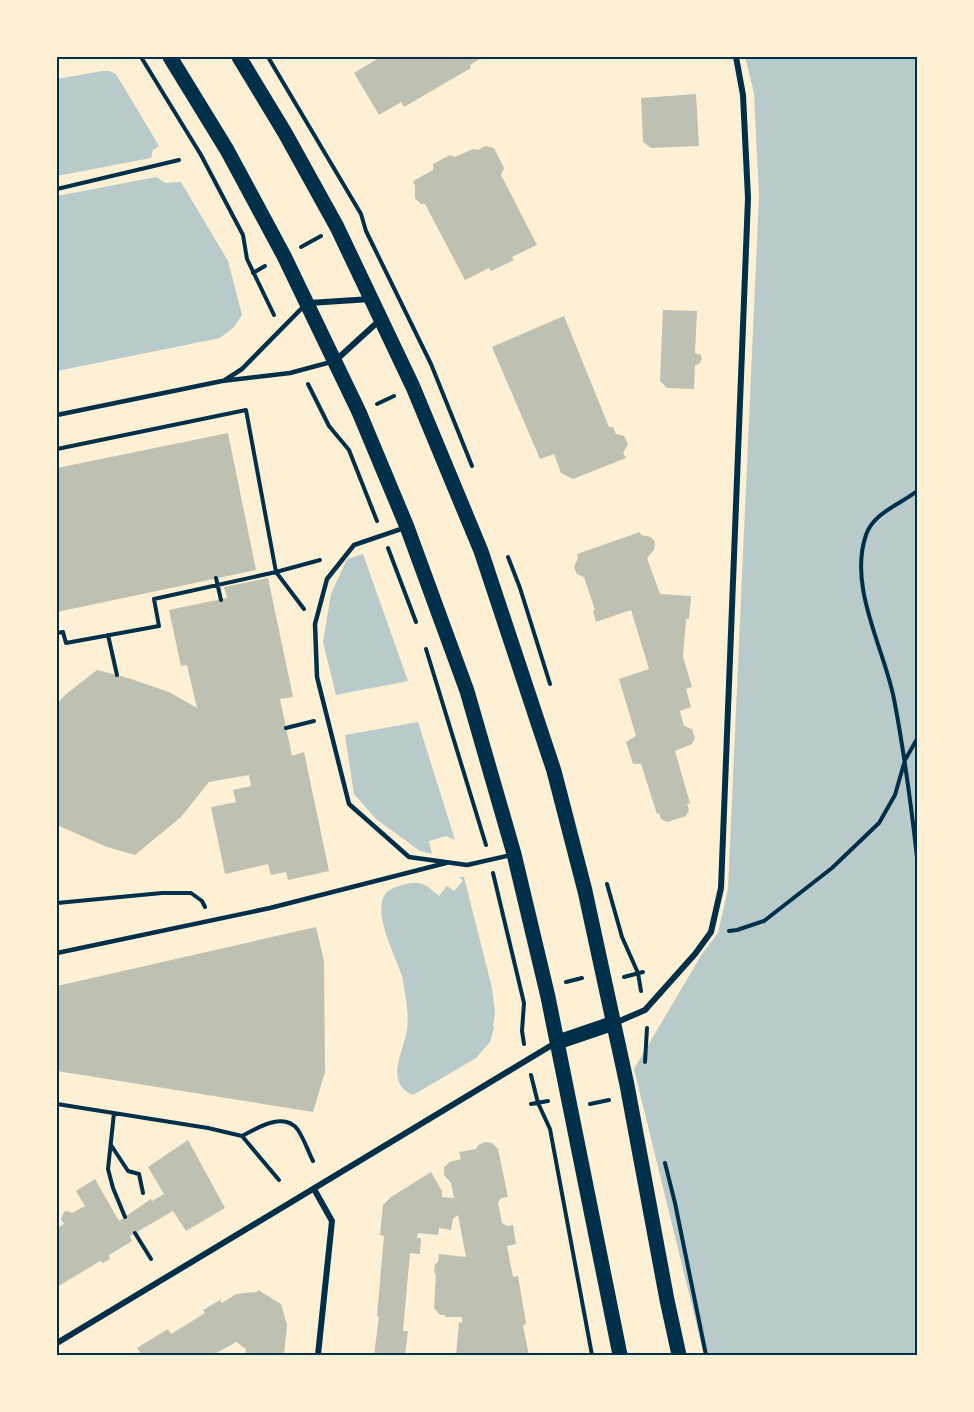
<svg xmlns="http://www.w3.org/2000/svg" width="974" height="1412" font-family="'Titillium Web',sans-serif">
  <rect width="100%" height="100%" fill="#fdf0d5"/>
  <path fill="#b9caca" d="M745,57H917V1355H704L634,1069L702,954L718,933L728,889L759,196L754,93Z
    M102,71H109L116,74L159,146L153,150L151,158L57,176V79Z
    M156,177L165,183L181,182L228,261L242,315L234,327L220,338L57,371V196Z
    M363,554L408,681L336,695L323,642L331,594L347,559Z
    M418,722L455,840L446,836L429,841L432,854L420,851L376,819L354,794L345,735Z
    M459,877H464L492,988L495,1013L493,1026L494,1027L490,1042L476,1058L413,1095C386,1084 401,1056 406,1035C408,1027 408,1016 407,1008C406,998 404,986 402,976C396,957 371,911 386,893C389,889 397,887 402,885C421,880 424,883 439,896L447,886L454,891L463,881Z"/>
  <path fill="#bec0b2" d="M376,57H483L470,65L471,68L404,107L401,102L379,115L354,73L377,59Z
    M696,94L699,146L651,148L643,142L641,98Z
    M485,146L494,148L504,168L501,175L537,245L512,257L514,260L491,271L489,268L465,280L425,204H421L415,198V186L413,181L433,170V164L450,155L455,157L473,149L478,150Z
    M663,310L697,311L695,353L701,355L702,359L699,364L695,365L694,389L667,388L660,381Z
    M564,316L609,427H613L616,434L624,436L628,444L623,453L626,458L573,479L561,473L554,454L540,459L492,347Z
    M228,433L256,570L57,612V468Z
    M640,532L641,535L651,537L655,542L654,550L647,558L660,594L691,596L689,619H686L683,657L692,687L686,689L691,707L680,711L684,726L692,729L695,738L692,744L675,751L690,803L687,804L689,810L686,816L667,822L661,819L659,813L657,814L641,764H633L626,742L636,736L619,679L649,669L631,610L596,622L593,611L595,610L584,577L577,574L574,567L578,558L577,554Z
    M268,578L293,697L280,699L292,756L304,752L329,871L288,880L286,872L271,875L268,864L225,874L211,807L236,802L233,790L251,786L249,775L209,782L181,817L135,855L107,847L57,825V704L65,695L97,670L128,678L169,692L197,708L187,665L181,666L169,610L227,598L224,587Z
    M316,927L324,961L325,1072L313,1112L57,1071V986Z
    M188,1140L225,1208L186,1231L173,1211L130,1236L132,1241L109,1255L110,1259L103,1263L100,1261L57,1287V1228L64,1224L61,1219L64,1212L67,1211L72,1213L85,1206L76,1191L95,1179L119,1221L151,1199L152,1201L164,1194L148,1167Z
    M485,1142L492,1143L498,1149L508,1197L501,1198L498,1203L502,1223L507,1226L513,1225L516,1244L507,1246L513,1277L518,1276L526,1323L523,1326L529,1355H456L459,1322L462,1323V1317H445V1315H440L434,1308L436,1275L434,1272L435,1264L438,1262L439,1254L466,1257L458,1215L453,1219L451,1230L439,1228L438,1235L418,1233L417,1238H421L420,1254L410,1253L403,1331H408L405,1355H374L379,1317L377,1316L384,1236L380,1235L383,1205L391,1197L431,1172L442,1191V1197L454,1198L451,1183L444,1175V1167L450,1162L461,1159L459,1152L476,1149L478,1145Z
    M258,1290L281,1304L287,1325L284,1355H245L246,1349L236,1342L213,1355H136L140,1352L137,1348L168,1329L171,1334L205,1313L203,1310L220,1300L222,1303L236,1294L257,1292Z"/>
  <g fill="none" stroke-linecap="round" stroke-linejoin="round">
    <path stroke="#003049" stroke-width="4" d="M141,57L201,155L243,235L247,259L274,315
      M268,57L361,214L366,231L431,364L472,466
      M57,189L179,160
      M301,247L321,236
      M253,273L265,266
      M308,384L329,426L349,450L377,521
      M377,404L394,396
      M57,449L246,410L276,572L304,609
      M917,491C901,504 873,513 866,535C848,587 884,648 894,699C904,751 911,804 917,857
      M388,548L416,622
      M508,557L520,588L550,684
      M216,578L221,600
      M57,633L63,632L66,643L159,626L154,599L276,572L320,560
      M108,635L117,675
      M426,649L486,845
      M286,728L314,721
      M493,873L524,1003L522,1031L524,1044
      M607,884L622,937L638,973L641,991
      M57,903L162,893H191L202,901L205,907
      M729,931L737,930L764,921L832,868L879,823L895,795L905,760L917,739
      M624,977L643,972
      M566,982L582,978
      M645,1062L647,1028
      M531,1075L538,1103L550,1129L592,1355
      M57,1104L208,1128L242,1136C257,1128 284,1111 298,1130C304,1139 308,1151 313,1161
      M531,1104L548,1101
      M590,1104L609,1100
      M917,1108V1130
      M114,1113L108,1169L113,1188L125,1217
      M242,1136L279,1180
      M111,1145L128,1171L139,1174L143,1193
      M665,1163L675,1203L706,1355
      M135,1233L151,1259"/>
    <path stroke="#003049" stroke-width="4.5" d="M225,380L242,369L304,306
      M57,415L222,381L290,373L331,362
      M404,528L354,545L327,579L315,624L317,677L349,804L409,857L467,865L511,855
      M57,953L270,908L446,863"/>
    <path stroke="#003049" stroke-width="6" d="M309,303L371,299
      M335,361L381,319
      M615,1023L645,1010L695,954L711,932L721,888L748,198L743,95L736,57
      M314,1189L332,1221L318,1355
      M57,1343L557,1042"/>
    <path stroke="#003049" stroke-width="15" d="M170,57L227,150L284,256L359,412L407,527L467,691L514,854L548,997L620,1355
      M239,57L285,133L337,227L413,387L481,551L554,771L585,891L627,1085L667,1300L679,1355
      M558,1042L614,1023"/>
  </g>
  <rect width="974" height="1412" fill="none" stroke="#fdf0d5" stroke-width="117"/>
  <rect x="58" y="58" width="858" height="1296" fill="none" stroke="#003049" stroke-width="2"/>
</svg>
